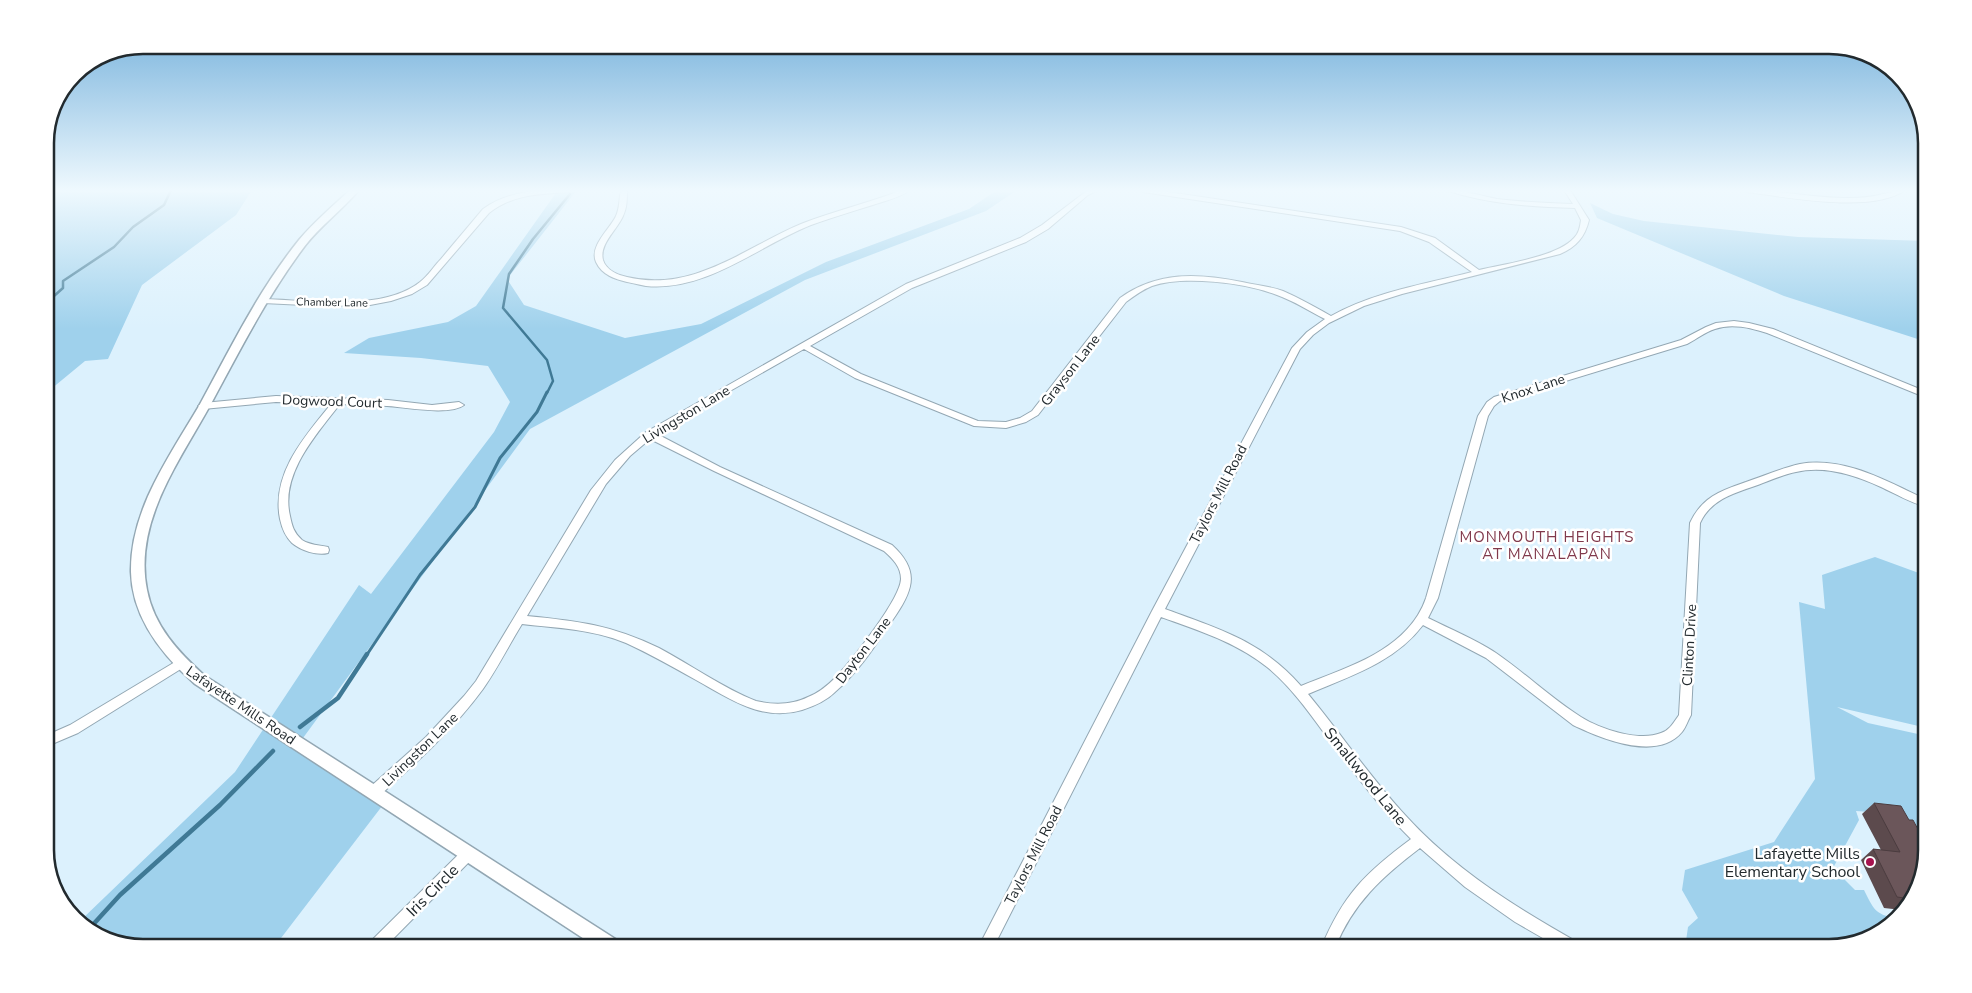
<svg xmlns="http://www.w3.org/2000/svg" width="1972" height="993" font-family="'Nunito Sans',sans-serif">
  <rect width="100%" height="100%" fill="#dcf1fd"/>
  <path fill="#9fd1ec" d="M45,190H252L236,215L142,285L108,359L85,361L45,394Z
    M558,190H577L507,279L524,305L625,338L701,324L826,262L969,209L997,190H1017L986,211L805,280L530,429L303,738L389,797L278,942L272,948H142L100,938L63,906L70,908L80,921L235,772L359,585L371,594L494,432L510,402L488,366L421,358L344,353L369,338L448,322L476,306Z
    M1590,203L1613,214L1644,221L1798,237L1927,241V342L1784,296L1597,218Z
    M1875,557L1927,576V728L1837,707L1868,723L1927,736V851L1870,812L1856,811L1859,820L1833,868L1855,890H1864C1873,908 1875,915 1896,918L1884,932L1830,948H1685L1688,927L1698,918L1682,890L1685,870L1774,842L1815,779L1799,602L1825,609L1822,575Z"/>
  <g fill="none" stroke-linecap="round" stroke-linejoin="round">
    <path stroke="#3f7995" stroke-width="2.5" d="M45,304L63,288V281L114,247L133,227L164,205L171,190
      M547,393L553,381L547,360L503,308L509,274L533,239L570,194"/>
    <path stroke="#3f7995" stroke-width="3" d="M366,656L420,575L475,507L500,458L537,412L547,392"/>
    <path stroke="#3f7995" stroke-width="4.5" d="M300,727L338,698L367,654
      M89,929L120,895L220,805L273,751"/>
    <g stroke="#93a7b3" stroke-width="2">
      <path id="minor" d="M543,190H572L569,192C540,194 513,194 489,213L427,285L412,294L391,301L370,305L325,306L263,303L259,301L263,299C309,300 382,312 420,282C428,276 434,266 441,259C455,242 469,226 483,209C501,196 521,192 543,190Z
        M621,190H627C627,199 627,208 623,216C617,230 599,244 603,260C606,270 618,275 627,277C693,293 744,248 801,224C834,211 869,203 902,190H910C902,196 889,200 879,203C857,210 833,217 811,225C758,246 706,292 646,286C640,285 633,283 627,282C615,279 602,275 596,262C589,246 610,229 616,216C620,207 619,198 621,190Z
        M1090,190H1098L1088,195L1048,229L1026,242L912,288L810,346L861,374L978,421L1006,422L1020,418L1032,411L1120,298C1157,271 1198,273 1242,282C1255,285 1269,286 1283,291C1299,298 1315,307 1331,316C1374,292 1425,284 1472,272L1429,242L1400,231L1143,192L1140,190H1155L1401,227L1435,238L1479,270C1504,264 1557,257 1574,238C1579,233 1580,227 1581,220L1575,208C1532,207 1490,204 1448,191L1447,190C1464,190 1481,196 1497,199C1522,202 1548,203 1573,204L1564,190H1570L1589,220C1585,237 1576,247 1560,254L1402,294L1364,306L1329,323L1313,335L1300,349L1165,609C1219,629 1262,641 1301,686C1342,669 1393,655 1418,615C1421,610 1424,604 1426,598L1478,416L1487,402L1494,397L1681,340L1706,327L1716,323L1734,321L1749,323L1773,329L1927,392V398L1767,333C1751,328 1732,323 1715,329C1705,332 1697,339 1687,344L1500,401L1494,406L1488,416L1438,598L1428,618C1450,629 1475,639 1496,653C1525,673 1551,698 1581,717C1600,729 1639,742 1661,733C1670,730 1674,722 1679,715L1690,523C1702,497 1720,491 1746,482C1764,476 1782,468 1800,464C1845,456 1888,482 1927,500V507C1911,503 1896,494 1881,487C1855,475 1825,465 1796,472C1781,475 1767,482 1752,487C1731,494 1710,501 1700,523L1691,715C1688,720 1686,727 1682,732C1657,762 1600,738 1573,725L1486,658L1423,625C1394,663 1350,676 1308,694C1341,734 1370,777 1405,815C1454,869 1516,908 1579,943L1581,948H1560L1515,922L1465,887L1420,848C1382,877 1353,903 1335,948H1321C1343,895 1365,873 1411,839C1382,810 1358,778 1333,745C1313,718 1293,688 1267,667C1236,642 1197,630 1161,617L993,948H978L1152,611L1292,348L1307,332L1325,319C1309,311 1294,301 1277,295C1246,283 1184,275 1152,286C1142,290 1134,296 1126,302L1038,415L1026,422L1006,428L974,426L855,378L804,349L670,425L657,434L720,467L892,545C918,569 915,587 896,615C878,641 860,671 835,692C826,701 814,706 802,710C762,722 730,699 696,680C673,667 650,654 626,643C592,629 557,628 522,624C509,645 497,669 483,689C453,730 416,763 379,796L374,798L369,796L368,792L369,788L426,737L464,696L476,681L591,490L615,460L646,432L906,284L1020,238L1042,225L1084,193ZM650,439L714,471L884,551C893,559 901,567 901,579C900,600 851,661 836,677C828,685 819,693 808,697C792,705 773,705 756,701C723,688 691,665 659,648C612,625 578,621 527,616L606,484L630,456Z
        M1744,190C1779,190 1813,198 1848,198C1860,198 1872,197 1883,194C1891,193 1897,189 1905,190C1873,214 1786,197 1747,192Z
        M276,396L388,400L432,405L459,402L464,405C450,416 405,407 387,406C372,405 356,405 340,404C316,435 280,474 290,516C292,526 294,533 302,540C310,545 319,545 328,547L329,550L328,553C317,556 300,550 292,543C285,536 282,528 280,519C271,474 305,436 331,404L276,402L203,409L198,406L203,403Z
        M180,659L184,661L186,664L184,667L78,733L45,747V736L70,725Z
        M468,848L473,850L475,854L473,858L384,948H367L369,943L463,850Z"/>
    </g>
    <g stroke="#93a7b3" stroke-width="3">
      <path id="tertiary" d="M350,190H359C342,210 320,226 304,247C268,295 241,348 213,400C182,458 133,520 147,590C154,626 178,652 205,676L620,942L623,948H598L195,684C162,655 132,618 131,572C130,510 169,457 199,406C230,349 258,291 299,240C314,222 333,206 350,190Z"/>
    </g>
    <use href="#minor" fill="#fff" fill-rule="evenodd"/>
    <use href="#tertiary" fill="#fff" fill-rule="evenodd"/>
  </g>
  <path fill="#5c4a4d" d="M1874,803L1909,820L1917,893L1902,910L1884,908L1861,860L1873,849L1881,850L1862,814Z"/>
  <path fill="#6b565a" stroke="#4b3c3f" d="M1874,803L1901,806L1909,820H1913L1927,846V851L1917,893L1912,899L1897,897L1873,849L1900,852Z"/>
  <linearGradient id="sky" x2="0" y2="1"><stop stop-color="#69aad8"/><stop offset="0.58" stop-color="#eff9fe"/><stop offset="1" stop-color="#eff9fe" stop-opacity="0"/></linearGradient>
  <rect width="1972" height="329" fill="url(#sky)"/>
  <circle fill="#a6124e" stroke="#fff" stroke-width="2" cx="1870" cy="862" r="5"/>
  <g text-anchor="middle" stroke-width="5" stroke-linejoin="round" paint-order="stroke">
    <g font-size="11" fill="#222a2e" stroke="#fff">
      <text transform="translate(332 302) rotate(1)" y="4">Chamber Lane</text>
    </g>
    <g font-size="14" fill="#222a2e" stroke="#fff">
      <text transform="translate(1070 370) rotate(-52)" y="5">Grayson Lane</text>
      <text transform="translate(1533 388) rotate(-18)" y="5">Knox Lane</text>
      <text transform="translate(332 401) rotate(2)" y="5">Dogwood Court</text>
      <text transform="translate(686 414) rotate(-31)" y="5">Livingston Lane</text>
      <text transform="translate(1218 494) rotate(-63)" y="5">Taylors Mill Road</text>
      <text transform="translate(1689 645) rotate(-87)" y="5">Clinton Drive</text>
      <text transform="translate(863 650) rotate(-52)" y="5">Dayton Lane</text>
      <text transform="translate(241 705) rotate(34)" y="5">Lafayette Mills Road</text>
      <text transform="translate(420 749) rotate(-44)" y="5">Livingston Lane</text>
      <text transform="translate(1033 855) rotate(-63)" y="5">Taylors Mill Road</text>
    </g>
    <g font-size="15" letter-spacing="1" fill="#80394c" stroke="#fff">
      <text x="1547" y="542">MONMOUTH HEIGHTS<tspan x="1547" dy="17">AT MANALAPAN</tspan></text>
    </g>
    <g font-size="16" fill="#222a2e" stroke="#fff">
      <text transform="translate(1366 776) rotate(51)" y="6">Smallwood Lane</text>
      <text transform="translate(432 890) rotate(-45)" y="6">Iris Circle</text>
    </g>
    <g font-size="16" fill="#222a2e" stroke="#fff" text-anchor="end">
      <text x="1860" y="859">Lafayette Mills<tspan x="1860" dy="18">Elementary School</tspan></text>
    </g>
  </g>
  <path d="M0 0H1972V993H0ZM143 54H1829A89 89 0 0 1 1918 143V850A89 89 0 0 1 1829 939H143A89 89 0 0 1 54 850V143A89 89 0 0 1 143 54Z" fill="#fff" fill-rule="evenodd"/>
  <path fill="none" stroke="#222a2e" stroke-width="2.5" d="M143 54H1829A89 89 0 0 1 1918 143V850A89 89 0 0 1 1829 939H143A89 89 0 0 1 54 850V143A89 89 0 0 1 143 54Z"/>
</svg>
